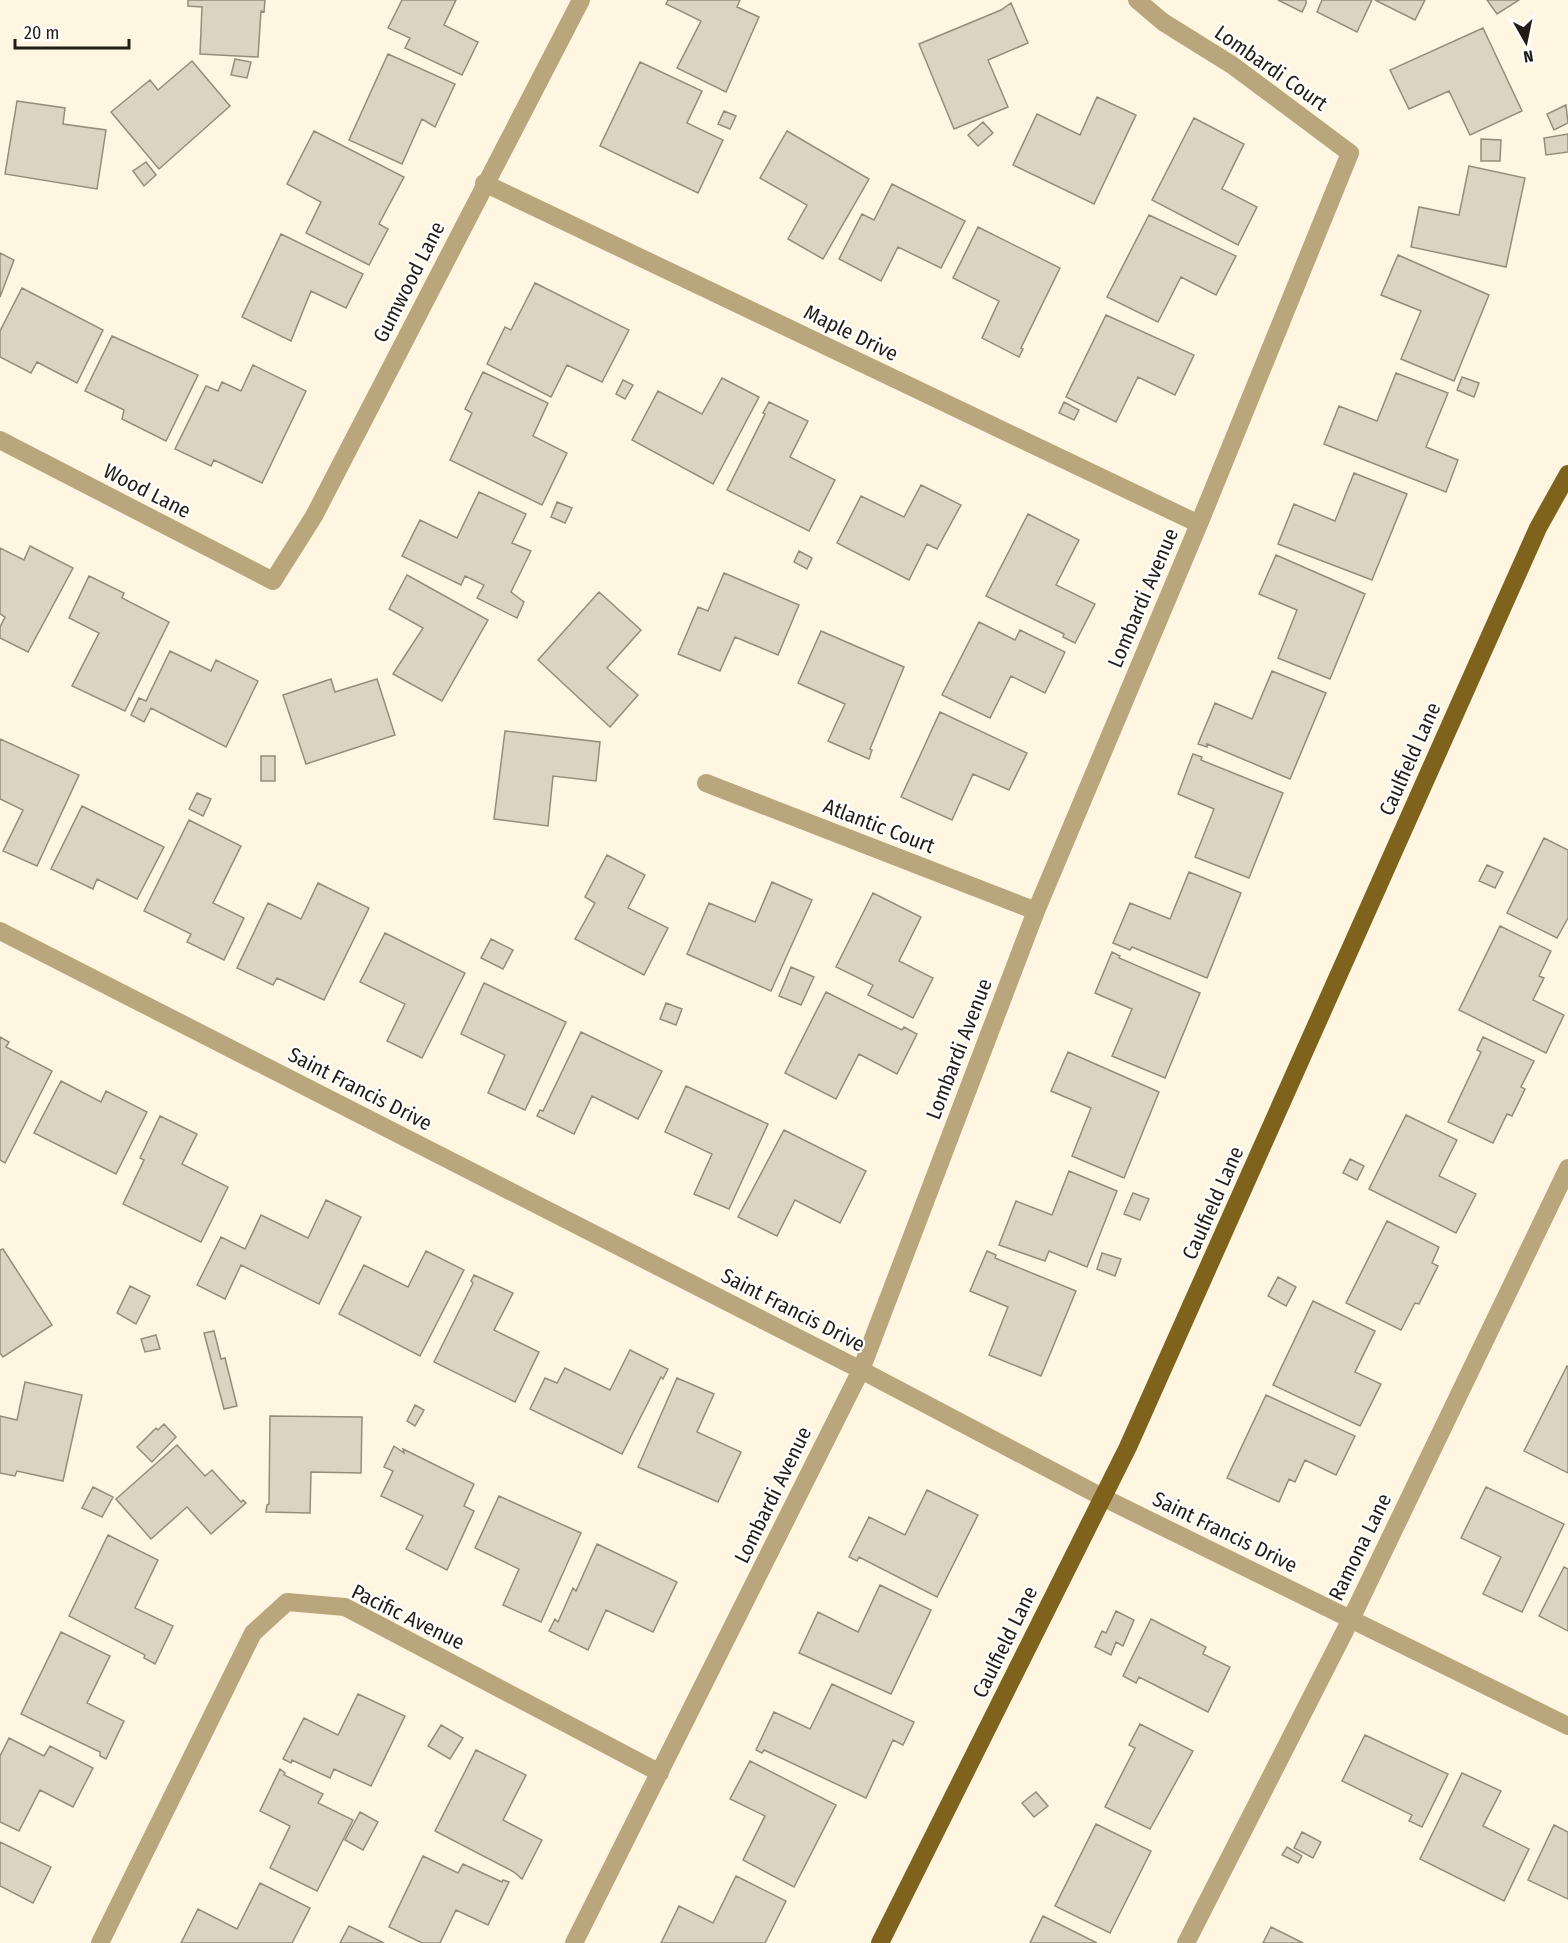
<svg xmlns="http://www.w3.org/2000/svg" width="1568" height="1943" font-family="'Fira Sans Condensed',sans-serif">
  <rect width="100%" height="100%" fill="#fff6e2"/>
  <path fill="#dcd3c0" stroke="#958d7b" stroke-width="1.5" d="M188,0H265L264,12L261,11L258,57L200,54L202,7L188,6Z
    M402,0H456L444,25L478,42L462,75L405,48L410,38L388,28Z
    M668,0H740L737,7L759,17L726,92L677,68L701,21L666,4Z
    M1278,0H1306V4L1302,12Z
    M1322,0H1372L1357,32L1317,12Z
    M1375,0H1425L1415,20Z
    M1487,0H1519L1497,14Z
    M1011,3L1028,43L988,60L1008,107L954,129L919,44L1001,10Z
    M1483,28L1522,111L1470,135L1449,91L1409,109L1390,70Z
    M388,54L455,84L435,127L422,119L402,164L349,140Z
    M235,59L251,62L247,78L231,75Z
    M192,61L230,106L159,169L111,112L150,80L158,90Z
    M640,62L702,91L687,123L723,140L698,193L600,146Z
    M1097,97L1136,115L1094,204L1013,165L1037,114L1080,135Z
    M17,101L65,108L63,124L106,130L97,189L5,174Z
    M1566,105L1568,123L1554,130L1547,114Z
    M724,111L736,116L730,129L718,124Z
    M1194,118L1244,144L1222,189L1257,207L1238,245L1152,200Z
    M983,122L993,133L978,146L968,135Z
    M314,131L404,177L379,224L388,229L369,265L306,233L321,202L287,184Z
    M787,131L869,179L823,259L788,239L807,205L760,178Z
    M1568,134V152L1546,155L1544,138Z
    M1481,139L1501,140L1500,161H1481Z
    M146,162L156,175L144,186L133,171Z
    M1469,166L1525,178L1506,267L1411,247L1419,207L1459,215Z
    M892,184L965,221L941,268L898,247L881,281L839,259L862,214L874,220Z
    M1149,215L1236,256L1216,295L1181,277L1158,322L1107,297Z
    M978,227L1060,268L1021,348L1023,349L1019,357L982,338L999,301L953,278Z
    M281,234L363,274L346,308L311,291L291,341L242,317Z
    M0,253L14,260L0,297Z
    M1398,255L1489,295L1454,381L1401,359L1421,311L1381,295Z
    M535,283L629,330L602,382L567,365L551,397L487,364L505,327L511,330Z
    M22,288L103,330L77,383L37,362L31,373L0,357V331Z
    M1106,315L1194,355L1175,395L1138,377L1116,422L1066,397Z
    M112,336L198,375L166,441L122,419L124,410L85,391Z
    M253,365L306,391L262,483L214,460L211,466L175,449L206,386L218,391L222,382L241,391Z
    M483,372L548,403L533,436L567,453L542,505L450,460L472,413L465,409Z
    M1396,373L1448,393L1426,447L1458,460L1446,492L1324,444L1339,406L1377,421Z
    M1462,377L1479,383L1474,397L1457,390Z
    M722,378L759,397L713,484L632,440L658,391L702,414Z
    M623,380L633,385L625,399L616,394Z
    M769,402L808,421L790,457L835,480L809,531L727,490L765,414L763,413Z
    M1064,402L1079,410L1074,420L1059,413Z
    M1354,473L1407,494L1372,580L1278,544L1294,504L1335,521Z
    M921,485L961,505L937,549L927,544L909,580L837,543L861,496L904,517Z
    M479,492L526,514L512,543L531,551L511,592L524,602L517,618L477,598L484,585L465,576L461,585L402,556L420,520L457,538Z
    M557,502L572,508L565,523L551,517Z
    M1028,514L1079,540L1056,585L1095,604L1075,643L1063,637L1064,634L986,596Z
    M30,546L73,568L28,652L0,638V627L5,617L0,614V548L24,560Z
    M799,551L812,558L807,569L794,562Z
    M1276,555L1365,594L1330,679L1278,658L1297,610L1259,594Z
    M724,573L799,605L778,655L735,637L720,671L678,654L698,607L708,611Z
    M407,575L488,620L442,701L393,674L423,628L389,609Z
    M89,576L124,593L122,598L169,622L125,711L72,686L99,633L69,618Z
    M599,592L641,630L607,668L638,695L610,727L538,660Z
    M979,622L1015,640L1020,630L1065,652L1045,693L1011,676L990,718L942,695Z
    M821,631L904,667L870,749L872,750L869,759L828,741L845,704L798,683Z
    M170,651L211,671L216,660L258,681L226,747L151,708L144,722L131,715L139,698L146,701Z
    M1272,671L1326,693L1290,779L1207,744V747L1198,744L1215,703L1252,719Z
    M331,679L335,692L377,679L395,735L306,764L283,695Z
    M940,712L1027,753L1009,790L973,774L952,820L901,797Z
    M505,731L600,742L596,781L553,776L548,826L494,819Z
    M0,739L79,775L37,866L3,851L23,810L0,799Z
    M1193,754L1202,757L1201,760L1283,793L1249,878L1195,857L1214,809L1178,794Z
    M261,756H275V781H261Z
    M197,793L211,799L203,816L189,809Z
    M82,806L164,847L137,899L97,879L93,889L51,869Z
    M189,820L241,846L213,903L244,918L224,960L187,942L191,934L144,911Z
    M1544,838L1568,850V918L1557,938L1507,913Z
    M607,855L645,875L628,908L668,928L644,975L575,939L595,903L585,897Z
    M1487,865L1503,872L1495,888L1479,881Z
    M1189,872L1241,893L1207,978L1132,947L1130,950L1113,943L1130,903L1170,919Z
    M772,882L812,900L771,991L687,954L709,903L755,922Z
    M318,883L369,908L324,1000L277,978L273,985L237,968L268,903L301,919Z
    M873,893L921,917L899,961L933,978L913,1018L868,995L873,985L836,967Z
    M1500,926L1551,951L1539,976L1544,978L1533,1000L1564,1015L1546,1053L1459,1010Z
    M385,933L465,973L422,1058L387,1041L405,1004L360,982Z
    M491,939L513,950L503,969L481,958Z
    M1112,952L1120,956L1119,958L1200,993L1165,1078L1112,1056L1132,1009L1095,993Z
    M791,967L814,977L801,1005L779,996Z
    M484,983L566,1022L525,1110L488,1093L505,1055L461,1034Z
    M826,992L902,1030L904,1027L917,1034L897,1074L859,1054L836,1099L785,1073Z
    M666,1003L682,1009L676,1025L660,1019Z
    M581,1032L662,1071L638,1119L592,1096L574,1134L537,1116L540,1110L543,1111Z
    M0,1037L9,1042L6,1047L52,1071L5,1163L0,1160Z
    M1483,1037L1534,1061L1521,1087L1525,1089L1512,1116L1507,1114L1493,1143L1448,1122L1481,1052L1477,1050Z
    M1068,1052L1159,1092L1124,1178L1072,1156L1091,1108L1051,1091Z
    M61,1081L101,1102L106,1091L147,1112L116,1174L34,1133Z
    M686,1086L768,1124L729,1209L694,1194L712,1154L665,1132Z
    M1406,1115L1457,1140L1439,1176L1476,1194L1456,1233L1369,1189Z
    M160,1116L197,1134L182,1164L228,1187L201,1242L123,1204L144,1160L140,1158Z
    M784,1130L866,1171L840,1223L795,1200L777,1236L738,1217Z
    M1350,1159L1364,1166L1357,1180L1343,1173Z
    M1069,1171L1117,1191L1087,1267L1049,1251L1045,1261L999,1245L1016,1201L1052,1215Z
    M1133,1193L1149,1199L1140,1220L1124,1214Z
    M326,1200L361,1217L319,1304L241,1265L225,1299L197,1285L221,1237L245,1249L261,1215L308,1238Z
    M1387,1221L1439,1247L1432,1263L1438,1266L1419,1304L1415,1303L1401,1330L1346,1303Z
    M3,1249L52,1325L3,1357L0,1353V1250Z
    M426,1251L464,1270L420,1356L339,1314L364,1265L408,1287Z
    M987,1251L996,1255L995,1258L1076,1291L1041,1376L989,1355L1008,1307L970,1291Z
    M1102,1253L1121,1259L1115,1276L1097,1269Z
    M474,1275L513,1293L494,1330L539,1352L515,1402L434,1362L473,1283L471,1281Z
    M1278,1277L1296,1287L1286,1306L1268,1296Z
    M130,1286L150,1296L136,1324L117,1313Z
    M1313,1301L1375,1331L1355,1372L1381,1384L1360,1426L1273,1385Z
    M214,1331L221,1359L225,1358L237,1406L224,1409L204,1333Z
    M156,1335L160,1349L145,1352L141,1339Z
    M630,1350L668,1369L663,1379L661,1377L622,1454L530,1409L545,1378L557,1383L565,1368L610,1390Z
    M1567,1366L1568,1367V1473L1524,1451Z
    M677,1378L714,1394L697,1432L741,1452L718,1502L638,1467Z
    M25,1382L82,1395L63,1481L17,1471L15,1476L0,1473V1416L17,1420Z
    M1266,1395L1355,1436L1336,1475L1305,1460L1295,1482L1289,1479L1279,1502L1227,1478Z
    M415,1405L424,1410L415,1426L407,1421Z
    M270,1416L362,1417L361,1473L311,1472L310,1513L266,1512L267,1505L269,1504Z
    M164,1424L176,1437L152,1462L137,1447L156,1428L158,1430Z
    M177,1445L205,1476L212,1470L241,1502L243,1500L246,1503L211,1534L187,1507L151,1539L116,1499Z
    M394,1446L404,1453L403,1449L474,1484L464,1506L474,1511L447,1570L406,1549L423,1516L381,1496L393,1471L384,1467Z
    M93,1487L113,1497L102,1517L82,1508Z
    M1486,1487L1564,1524L1522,1612L1483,1594L1501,1557L1461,1538Z
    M927,1490L978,1515L937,1597L859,1557L857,1561L849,1557L869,1517L905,1535Z
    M499,1496L581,1533L541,1622L503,1605L519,1569L475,1548Z
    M108,1535L158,1560L135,1608L173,1626L155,1664L144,1658L145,1655L69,1616Z
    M597,1544L677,1582L653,1632L606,1610L588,1650L549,1631L555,1619L558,1622L573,1588L576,1591Z
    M1564,1567L1568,1569V1631L1539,1616Z
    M880,1585L931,1610L891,1694L799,1653L818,1612L858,1632Z
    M1116,1611L1134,1620L1123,1646L1116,1642L1111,1655L1095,1647L1102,1631L1106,1633Z
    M1151,1619L1206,1647L1203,1654L1230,1667L1208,1712L1139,1677L1136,1683L1123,1676Z
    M61,1632L110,1656L87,1703L124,1721L106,1759L100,1756V1752L21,1714Z
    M832,1684L914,1722L903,1745L893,1740L866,1798L764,1750L762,1753L756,1750L774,1712L810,1729Z
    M358,1694L405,1716L371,1786L334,1769L330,1778L292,1760L291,1763L283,1759L304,1718L338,1735Z
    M1140,1724L1193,1751L1150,1829L1105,1807L1135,1748L1129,1745Z
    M441,1725L463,1738L450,1759L428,1746Z
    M1365,1735L1448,1774L1422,1827L1409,1821L1412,1815L1342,1781Z
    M9,1738L44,1756L50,1746L93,1768L73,1807L40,1790L19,1831L0,1822V1756Z
    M476,1750L526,1775L503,1820L542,1840L522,1879L514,1872L435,1831Z
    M750,1761L836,1805L794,1887L743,1860L765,1816L730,1799Z
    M280,1769L285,1773L284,1775L323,1794L318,1803L353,1820L317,1891L270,1868L290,1826L260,1811Z
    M1462,1773L1501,1791L1483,1826L1529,1849L1504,1901L1420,1859Z
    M1036,1792L1048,1806L1034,1817L1022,1803Z
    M360,1812L378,1822L363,1850L345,1840Z
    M1096,1824L1151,1851L1110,1933L1055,1906Z
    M1554,1825L1568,1832V1899L1528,1880Z
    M1302,1832L1321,1842L1313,1858L1294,1848Z
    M0,1842L51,1867L33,1903L0,1886Z
    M1287,1847L1302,1856L1298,1863L1282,1855Z
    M423,1856L458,1873L463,1864L502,1882L503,1880L509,1882L488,1925L456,1910L440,1943H422L389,1927Z
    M736,1876L786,1901L765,1943H661L679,1906L713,1923Z
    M260,1883L310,1908L292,1943H181L198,1909L237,1929Z
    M1043,1916L1097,1943H1030Z
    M349,1926L384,1943H340Z
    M1271,1927L1303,1943H1263Z"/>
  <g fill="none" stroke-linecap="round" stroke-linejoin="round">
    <path stroke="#baa67c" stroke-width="18" d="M484,183L1199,524
      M0,440L273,581L314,516L581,0
      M706,783L1036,911
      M0,931L861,1370L1102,1497L1568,1726
      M100,1943L253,1633L287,1602L345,1607L660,1773
      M574,1943L861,1370L1036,911L1199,524L1350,153L1232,65L1163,22L1137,0
      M1186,1943L1351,1619L1568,1168"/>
    <path stroke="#7f631d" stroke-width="18" d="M880,1943L1128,1447L1538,528L1568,474"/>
  </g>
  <g text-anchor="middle" stroke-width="4.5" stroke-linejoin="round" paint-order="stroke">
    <g font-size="21" fill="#211d16" stroke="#fff">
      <text transform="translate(1271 68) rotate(35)" y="7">Lombardi Court</text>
      <text transform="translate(409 282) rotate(-63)" y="7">Gumwood Lane</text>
      <text transform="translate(851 333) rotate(26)" y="7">Maple Drive</text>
      <text transform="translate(147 491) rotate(27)" y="7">Wood Lane</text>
      <text transform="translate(1143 598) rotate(-67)" y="7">Lombardi Avenue</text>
      <text transform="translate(1410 759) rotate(-66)" y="7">Caulfield Lane</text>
      <text transform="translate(879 826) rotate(21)" y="7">Atlantic Court</text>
      <text transform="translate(959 1049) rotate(-69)" y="7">Lombardi Avenue</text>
      <text transform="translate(360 1089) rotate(27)" y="7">Saint Francis Drive</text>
      <text transform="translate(1213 1203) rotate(-66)" y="7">Caulfield Lane</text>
      <text transform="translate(793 1310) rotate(27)" y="7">Saint Francis Drive</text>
      <text transform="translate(773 1495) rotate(-64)" y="7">Lombardi Avenue</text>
      <text transform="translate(1225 1532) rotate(26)" y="7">Saint Francis Drive</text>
      <text transform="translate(1360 1547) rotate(-64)" y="7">Ramona Lane</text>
      <text transform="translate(408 1617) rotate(26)" y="7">Pacific Avenue</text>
      <text transform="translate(1005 1642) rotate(-64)" y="7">Caulfield Lane</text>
    </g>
  </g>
  <g transform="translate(1526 42) rotate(171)" stroke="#ffffff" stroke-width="4.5" paint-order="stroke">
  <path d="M0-4.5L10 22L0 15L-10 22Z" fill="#211d16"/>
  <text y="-9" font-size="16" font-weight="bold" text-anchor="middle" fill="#211d16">N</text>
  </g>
  <path d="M15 39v9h114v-9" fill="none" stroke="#211d16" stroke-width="3"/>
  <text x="24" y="39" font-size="18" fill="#211d16" stroke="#ffffff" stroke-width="4.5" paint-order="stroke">20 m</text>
</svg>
